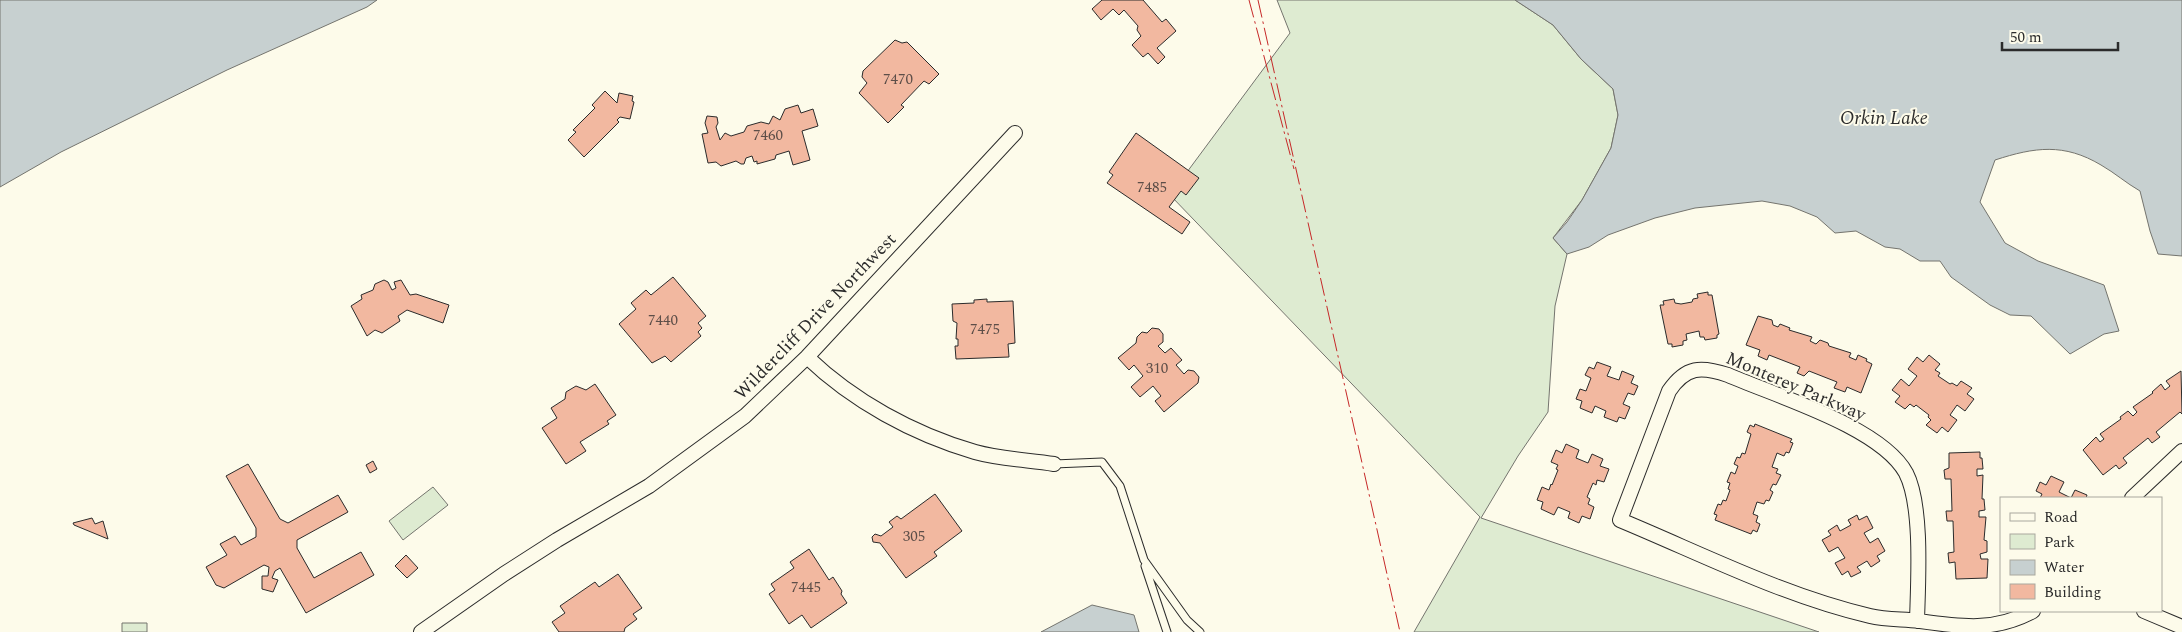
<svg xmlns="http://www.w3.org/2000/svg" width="2182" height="632" font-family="Spectral,serif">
  <rect width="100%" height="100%" fill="#fdfbea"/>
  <path fill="#deebd1" stroke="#74746e" d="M1277,0H1515L1553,25L1581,59L1613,89L1618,115L1611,148L1582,200L1553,238L1567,254L1555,306L1548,412L1518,456L1481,518L1819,632H1414L1480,517L1170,195L1290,33Z
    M433,487L448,505L403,540L389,521Z
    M122,623H147V632H122Z"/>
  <path fill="#c7d0d0" stroke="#74746e" d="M0,0H377L367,7L227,70L61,152L0,187Z
    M1515,0H2182V256L2158,254L2150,231L2140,191C2126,183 2115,173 2101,165C2064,143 2035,147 1995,160L1980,202L2005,243L2038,261L2104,285L2119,331L2104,334L2070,354L2031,316L2010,315L1990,305L1951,277L1940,261H1920L1900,249L1885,247L1856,231L1835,233L1817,217L1790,206L1762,201L1695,208L1655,218L1608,235L1589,247L1567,254L1553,238L1567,222L1582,200L1611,148L1618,115L1613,89L1581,59L1553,25Z
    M1092,605L1134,615L1139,632H1041Z"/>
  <path fill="#f2b8a0" stroke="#2b2b2b" d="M1102,0H1143L1162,22L1166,19L1176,31L1157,48L1165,57L1158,64L1148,53L1143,57L1132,45L1141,36L1137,30L1138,26L1124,10L1119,15L1113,9L1101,20L1092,9Z
    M895,40L902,43L907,42L939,74L929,84L924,81L901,105L904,107L888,123L859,93L867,83L862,77L863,71Z
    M605,91L617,103L619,93L633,96L632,101L634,102L630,119L620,117L617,120L619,122L584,157L568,140L576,132L573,130L595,108L592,105Z
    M798,105L801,113L813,109L818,126L802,131L810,160L793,165L789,151L776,155L775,159L757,164V161L754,162L752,156L746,158L744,164H741L736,161L721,166L716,162L708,163L702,134L708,133L705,123L707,116L717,117L718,123L716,127L720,140L725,133L731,136L744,132L747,126L761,122L769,124L773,116L780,120L785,109Z
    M1136,133L1199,178L1186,195L1181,191L1169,207L1190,222L1182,234L1107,183L1113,175L1109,172Z
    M673,277L706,316L698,323L702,328L698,332L701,336L671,362L665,356L652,363L619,324L636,309L631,303L646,290L651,295Z
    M384,280L388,282L392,290L396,288L394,282L401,280L410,295L416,294L449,305L443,323L407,310L398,316L400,321L382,333L375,330L367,336L351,306L362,299L361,295L373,290L375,284Z
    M1708,292V295H1712L1719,334L1717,335V338L1705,340L1704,337H1700L1699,331L1686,334L1687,340L1683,341V345L1672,347V344H1668L1660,305H1664L1663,301L1674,299L1675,303L1681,304L1692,302L1693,299L1698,298L1697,294Z
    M987,299V302L1013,301L1015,343L1008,344L1009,357L956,359L955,346H958V339H956L957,323L953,321L952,304L974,303V300Z
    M1758,316L1772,320L1773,325L1778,327L1780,324L1790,328L1789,330L1812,337L1810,341L1816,344L1820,340L1828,343L1829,346L1851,353L1849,357L1856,360L1858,355L1867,359L1866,361L1872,364L1861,393L1847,387L1845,392L1834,388L1837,382L1809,371L1804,376L1797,373L1800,367L1769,355L1767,360L1758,356L1760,350L1746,345Z
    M1152,328L1159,329L1163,334V342L1158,346L1165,353L1171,348L1182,360L1176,365L1184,374L1188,370L1194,371L1199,377L1198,383L1164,412L1155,401L1161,396L1153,386L1140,397L1131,387L1143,376L1134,365L1129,370L1118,358L1136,343L1137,337L1142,332L1147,333Z
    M1929,355L1940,364L1935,370L1940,373L1938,376L1950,384L1952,383L1957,386L1961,381L1972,388L1967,394L1974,399L1965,411L1957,405L1950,415L1957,420L1948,432L1942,427L1937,433L1926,425L1931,420L1928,417L1929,415L1916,405L1914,407L1910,404L1905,409L1895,402L1900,396L1892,390L1901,379L1909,386L1917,376L1908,369L1917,357L1923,362Z
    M1597,362L1611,367L1607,376L1619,380L1622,371L1634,376L1631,383L1638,386L1634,395L1628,393L1623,404L1630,407L1625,419L1619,417L1617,422L1604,417L1606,411L1595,406L1592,413L1580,408L1582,401L1576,399L1580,389L1586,391L1591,378L1585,375L1589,367L1594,369Z
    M2181,371L2182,414L2180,412L2156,432L2160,437L2152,443L2148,438L2123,458L2127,463L2119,469L2116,465L2103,475L2083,450L2096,437L2100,442L2104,439L2100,434L2121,419L2120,417L2128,411L2133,416L2137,412L2133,407L2153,393L2152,392L2161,384L2165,390L2170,386L2166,381Z
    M595,384L616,415L607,421L609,424L580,442L586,451L566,464L542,428L557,418L551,408L565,399L566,392L576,386L586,390Z
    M1755,424L1792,439L1790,442L1793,443L1789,453L1786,452L1784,456L1777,453L1772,467L1778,469L1776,473L1781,475L1776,485L1773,484L1770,490L1773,492L1769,501L1766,500L1764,504L1757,502L1753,514L1758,516L1756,522L1760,524L1757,532L1753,530L1751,534L1715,520L1717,515L1714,514L1718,504L1721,505L1723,500L1726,501L1730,490L1728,489L1730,483L1727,482L1731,472L1735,474L1738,466L1734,464L1737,457L1740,458L1742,453L1745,454L1751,434L1747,432L1750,425L1754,427Z
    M1566,444L1579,450L1576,458L1588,463L1592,454L1603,459L1600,466L1609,469L1604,482L1597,480L1596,485L1593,483L1587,497L1590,499L1588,504L1594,507L1590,519L1582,516L1579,523L1568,518L1570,512L1558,507L1554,515L1541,509L1543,502L1537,500L1542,487L1549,490L1551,484L1552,485L1558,470L1556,469L1558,465L1551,462L1556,450L1562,453Z
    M1980,452V458H1982L1983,469H1977V476L1983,475L1982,499H1984L1985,510L1979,511V517H1986L1984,540L1987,541V552L1980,554L1981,559H1988L1987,578L1956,579L1955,562L1949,563L1948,553L1954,552L1953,521H1947L1946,511H1952L1951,479H1945L1944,470L1949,468V453Z
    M373,461L377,469L370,473L366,465Z
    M248,464L280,519L288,523L338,495L348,512L297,540V548L314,578L361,552L374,575L306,613L280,568L275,571L272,578L278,580L273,592L262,589V576H268L269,567L264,565L224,588L216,585L206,567L227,555L220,544L235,536L241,545L256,537V528L226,476Z
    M2051,476L2064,482L2059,492L2071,498H2040L2042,494L2036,491L2040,482L2046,485Z
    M2075,490L2087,495L2086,498H2071Z
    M935,494L962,531L934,552L937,556L906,578L880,543L873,542L872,537L875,534L881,536L893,527L889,522L897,516L901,519Z
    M1857,515L1859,520L1867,516L1873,528L1864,533L1870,543L1878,538L1885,551L1877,556L1880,561L1871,567L1867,561L1857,567L1861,572L1851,577L1848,571L1842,575L1835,563L1845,558L1838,547L1829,552L1822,540L1831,535L1828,531L1837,525L1840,531L1851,525L1848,520Z
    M92,518L95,524L103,521L108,539L74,525L73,523Z
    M809,549L829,580L833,577L842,591L841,594L847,603L811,628L802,615L789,624L769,594L775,590L771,584L794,568L790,562Z
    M406,555L418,568L407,578L395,566Z
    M618,574L642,608L633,614L637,619L625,628L624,632H559L552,622L565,613L560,606L595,582L599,587Z"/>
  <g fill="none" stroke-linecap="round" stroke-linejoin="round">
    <g stroke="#2b2b2b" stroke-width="9">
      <path id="lane" d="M1054,464L1102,462L1120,486L1144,560L1187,620L1200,632
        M1145,566L1167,632"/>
    </g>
    <g stroke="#2b2b2b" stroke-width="16">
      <path id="street" d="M807,357C853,401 913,434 975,452C1000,459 1028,460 1054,464
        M2132,498L2182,451
        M2144,611L2182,627
        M1917,621C1918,583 1923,506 1906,473C1881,427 1776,396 1728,375C1701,366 1686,366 1669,391L1620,520C1702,554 1784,596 1870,616C1886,620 1903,619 1919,621C1961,627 1994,632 2033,611
        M421,632L504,574L557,540L649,486L745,416L807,357L1015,133"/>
    </g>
    <use href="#lane" stroke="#fdfbea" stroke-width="7"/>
    <use href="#street" stroke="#fdfbea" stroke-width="14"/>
    <path stroke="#c62828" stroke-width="1" stroke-dasharray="18 4 2.5 4" stroke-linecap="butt" d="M1249,0L1294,169
      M1258,0L1400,632"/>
  </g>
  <g text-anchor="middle" stroke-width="4" stroke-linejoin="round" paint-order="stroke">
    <g font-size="15" fill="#5d4e48">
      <text x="898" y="84">7470</text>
      <text x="768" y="140">7460</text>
      <text x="1152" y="192">7485</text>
      <text x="663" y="325">7440</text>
      <text x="985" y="334">7475</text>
      <text x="1157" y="373">310</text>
      <text x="914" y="541">305</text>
      <text x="806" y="592">7445</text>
    </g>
    <g font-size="18" fill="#2b2b2b" stroke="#fdfbea">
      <text transform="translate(815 316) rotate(-46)" y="6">Wildercliff Drive Northwest</text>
      <text transform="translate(1796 386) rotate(23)" y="6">Monterey Parkway</text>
    </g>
    <g font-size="19" font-style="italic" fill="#2b2b2b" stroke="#fdfbea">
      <text x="1884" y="124">Orkin Lake</text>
    </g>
  </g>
  <rect x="2000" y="497" width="162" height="115" fill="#fdfbea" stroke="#a9a89e"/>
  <rect x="2010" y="513" width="25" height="8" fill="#fdfbea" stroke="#a9a89e"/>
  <text x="2044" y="522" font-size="15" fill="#2b2b2b">Road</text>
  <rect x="2010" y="534" width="25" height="15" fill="#deebd1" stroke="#a9a89e"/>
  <text x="2044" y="547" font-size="15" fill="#2b2b2b">Park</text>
  <rect x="2010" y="560" width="25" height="15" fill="#c7d0d0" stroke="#a9a89e"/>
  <text x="2044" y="572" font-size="15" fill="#2b2b2b">Water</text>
  <rect x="2010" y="584" width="25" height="15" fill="#f2b8a0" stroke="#a9a89e"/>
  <text x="2044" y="597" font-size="15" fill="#2b2b2b">Building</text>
  <path d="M2002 42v8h116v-8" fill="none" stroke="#2b2b2b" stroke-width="2.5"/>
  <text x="2010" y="42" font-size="15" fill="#2b2b2b" stroke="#fdfbea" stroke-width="4" paint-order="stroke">50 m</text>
</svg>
